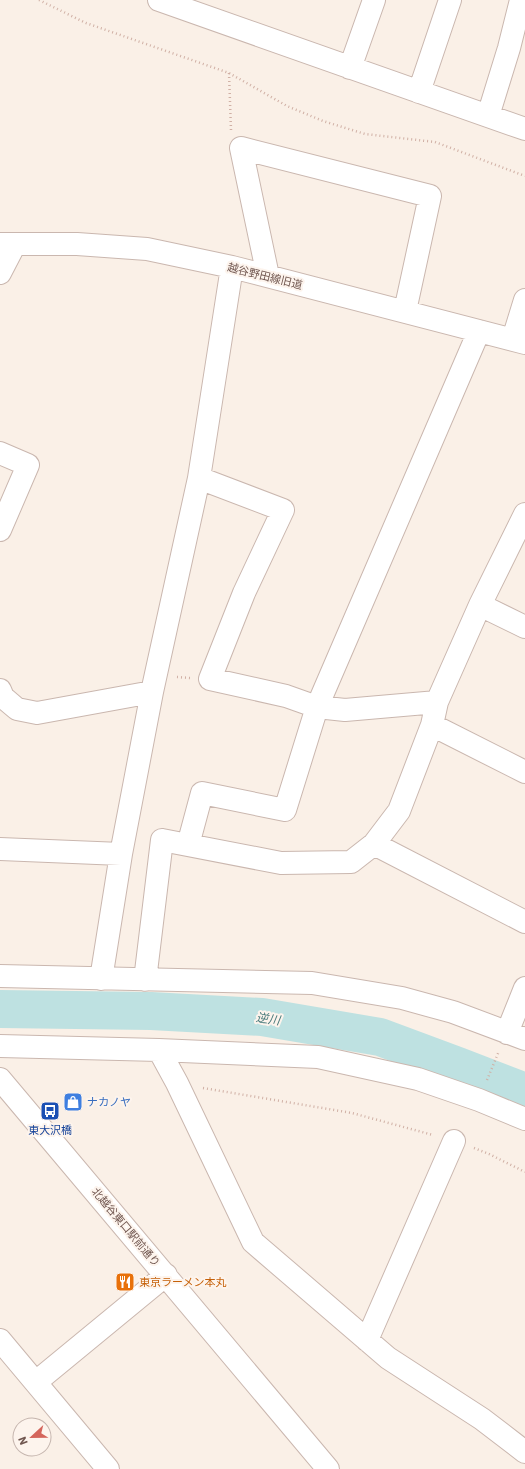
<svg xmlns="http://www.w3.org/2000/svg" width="525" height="1469" font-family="'IBM Plex Sans','Noto Sans JP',sans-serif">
  <rect width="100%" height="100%" fill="#faf0e7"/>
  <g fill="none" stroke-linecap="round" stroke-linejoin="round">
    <path stroke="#bee1e1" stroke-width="38" d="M0,1009L151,1011L262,1017L380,1037L458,1066L525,1092"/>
    <g stroke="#cab7af" stroke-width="24">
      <path id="minor" d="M159,0L525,129
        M350,68L374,0
        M419,92L450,0
        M488,116L509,48L521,0
        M0,244H77L147,249L232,267L525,343
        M0,273L15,244
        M268,276L241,148L430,196L405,311
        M513,339L525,300
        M0,453L28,465L0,530
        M199,478L283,510L244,593L210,679L286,696L317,707L345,710L437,702
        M480,605L525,627
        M0,690L3,697L17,709L37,713L152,692
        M432,725L525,772
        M374,844L525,922
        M188,845L202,793L285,810L317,707L479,331
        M0,849L121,854
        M0,976L312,983L402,998L453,1012L525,1039
        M101,979L121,854L152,692L199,478L232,267
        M145,980L162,840L281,863L351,862L374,844L399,811L432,725L437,702L480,605L525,514
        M507,1033L525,988
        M0,1046L159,1050L318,1057L418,1079L479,1100L525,1119
        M159,1050L177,1083L253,1242L388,1358L482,1419L525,1452
        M0,1079L328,1469
        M0,1340L108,1469
        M367,1340L454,1141
        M36,1382L166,1275"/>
    </g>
    <path stroke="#d0b0a5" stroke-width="2.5" stroke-dasharray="1 3" stroke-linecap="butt" d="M39,0L86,23L229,73L287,106L323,121L365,134L435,142L525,176
      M229,73L231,130
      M177,677L190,678
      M487,1080L499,1051
      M203,1088L352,1113L433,1135
      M474,1148L489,1154L525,1172"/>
    <use href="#minor" stroke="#fff" stroke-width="22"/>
  </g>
  <defs>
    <g id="shop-square" transform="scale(1)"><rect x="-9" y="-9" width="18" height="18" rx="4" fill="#3f7fe0" stroke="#fdf4ed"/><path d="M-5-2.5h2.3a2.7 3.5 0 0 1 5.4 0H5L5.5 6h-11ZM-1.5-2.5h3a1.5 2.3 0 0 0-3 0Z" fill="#fff"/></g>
    <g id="bus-square" transform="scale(1)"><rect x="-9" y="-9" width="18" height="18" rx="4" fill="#1a4fb4" stroke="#fdf4ed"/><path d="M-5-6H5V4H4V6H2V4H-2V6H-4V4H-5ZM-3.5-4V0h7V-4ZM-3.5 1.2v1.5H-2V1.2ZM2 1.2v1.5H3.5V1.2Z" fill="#fff"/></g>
    <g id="restaurant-square" transform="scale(1)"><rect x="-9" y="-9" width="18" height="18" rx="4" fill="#e8710a" stroke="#fdf4ed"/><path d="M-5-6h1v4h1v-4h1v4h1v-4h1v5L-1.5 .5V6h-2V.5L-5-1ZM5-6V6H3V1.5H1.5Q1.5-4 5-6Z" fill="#fff"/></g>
  </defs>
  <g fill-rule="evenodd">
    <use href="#shop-square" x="73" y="1102"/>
    <use href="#bus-square" x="50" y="1111"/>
    <use href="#restaurant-square" x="125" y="1282"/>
  </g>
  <g text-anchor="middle" stroke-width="4" stroke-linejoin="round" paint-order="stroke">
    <g font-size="11" fill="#70564f" stroke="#fdf4ed">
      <text transform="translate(265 276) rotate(14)" y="4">越谷野田線旧道</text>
      <text transform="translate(126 1227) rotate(50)" y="4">北越谷東口駅前通り</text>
    </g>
    <g font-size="11" fill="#366cbe" stroke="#fdf4ed" text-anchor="start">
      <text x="87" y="1106">ナカノヤ</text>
    </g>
    <g font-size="11" fill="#164399" stroke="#fdf4ed">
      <text x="50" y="1134">東大沢橋</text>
    </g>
    <g font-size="11" fill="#c56008" stroke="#fdf4ed" text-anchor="start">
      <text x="139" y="1286">東京ラーメン本丸</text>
    </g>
    <g font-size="12" font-style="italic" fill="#47797a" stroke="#fdf4ed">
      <text transform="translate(268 1019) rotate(8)" y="4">逆川</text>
    </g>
  </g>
  <g transform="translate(32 1437) rotate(248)"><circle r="19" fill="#fdf4ed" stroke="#c5b5ae"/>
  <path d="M0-3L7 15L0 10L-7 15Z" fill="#d4655b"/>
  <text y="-6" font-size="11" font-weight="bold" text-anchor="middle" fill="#70564f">N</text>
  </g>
</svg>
